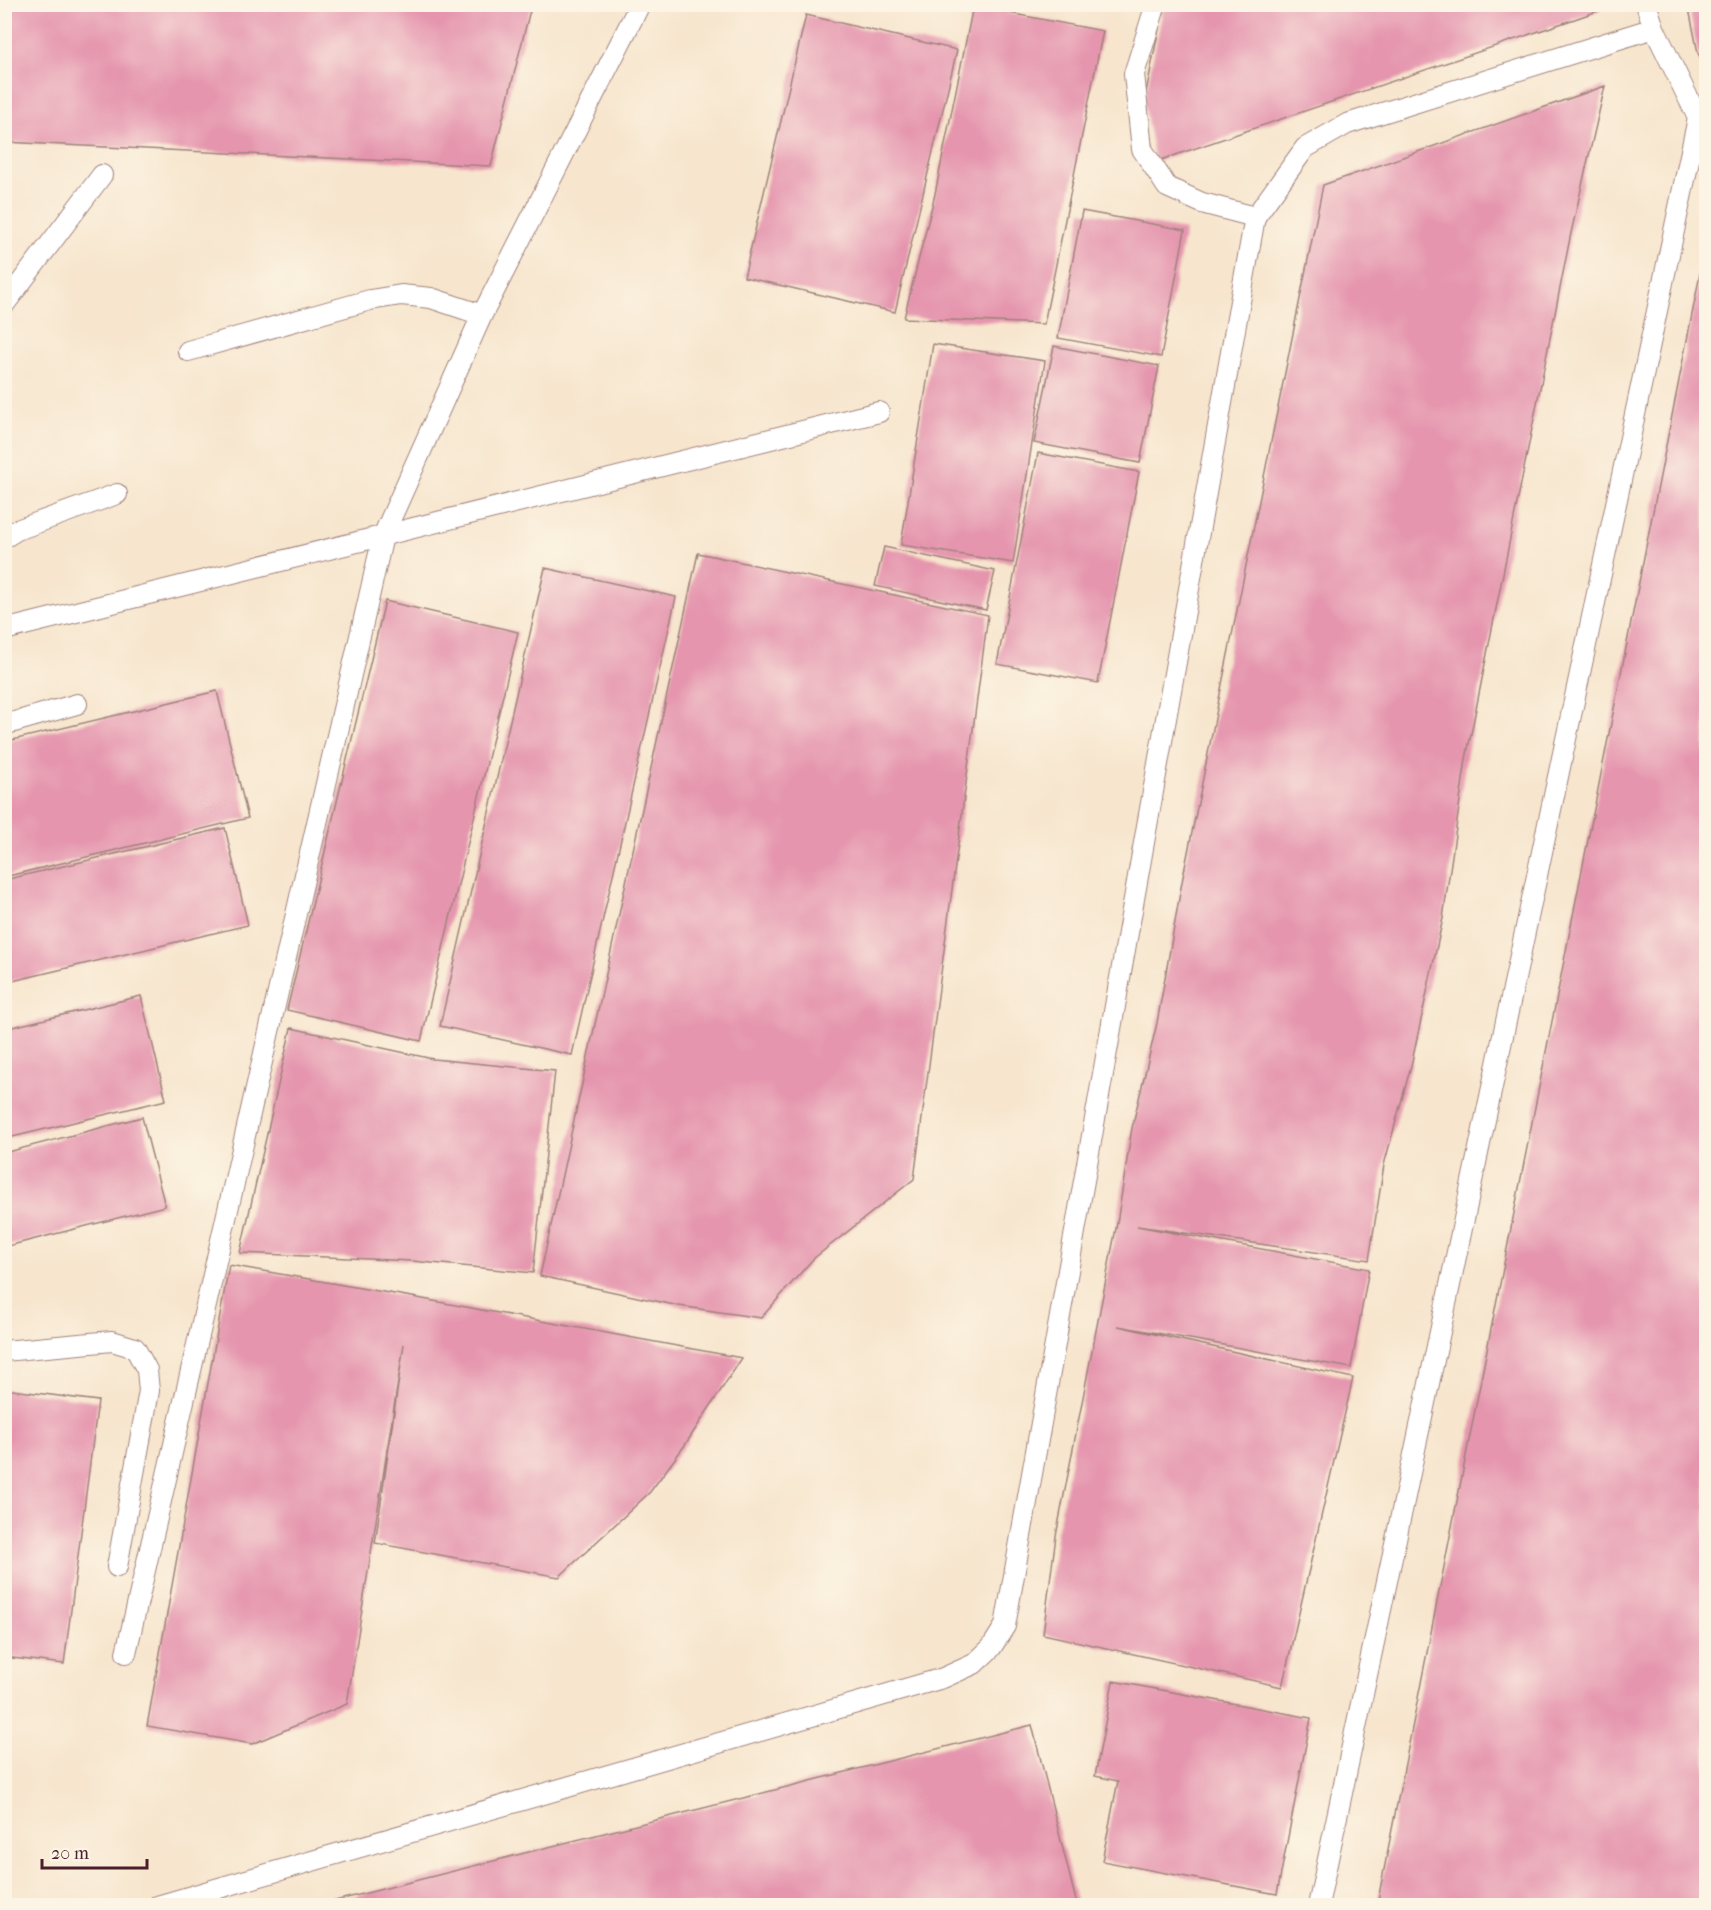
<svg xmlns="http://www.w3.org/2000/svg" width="1711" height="1910" font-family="'IM FELL French Canon',serif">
  <rect width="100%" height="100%" fill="#fcf5e5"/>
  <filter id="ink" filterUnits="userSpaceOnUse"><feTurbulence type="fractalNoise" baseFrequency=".0167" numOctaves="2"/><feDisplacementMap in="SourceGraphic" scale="12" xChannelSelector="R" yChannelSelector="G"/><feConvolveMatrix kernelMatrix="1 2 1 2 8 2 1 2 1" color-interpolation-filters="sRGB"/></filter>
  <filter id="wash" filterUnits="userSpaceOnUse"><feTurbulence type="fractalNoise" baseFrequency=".008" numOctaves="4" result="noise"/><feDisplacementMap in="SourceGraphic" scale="24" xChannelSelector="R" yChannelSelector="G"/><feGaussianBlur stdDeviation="1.35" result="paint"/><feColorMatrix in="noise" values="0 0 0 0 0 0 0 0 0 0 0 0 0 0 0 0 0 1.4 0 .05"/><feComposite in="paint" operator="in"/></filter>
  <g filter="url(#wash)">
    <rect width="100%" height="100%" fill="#f7e5cd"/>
    <g id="blocks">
      <path fill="#e595ae" d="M4,4H534L529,14L491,166L4,142Z
        M1164,4H1600L1601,10L1155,162L1144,102Z
        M1688,4H1706V69L1698,53Z
        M973,6L1103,31L1044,324L904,318L935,194Z
        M806,15L957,50L895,312L744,277Z
        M1605,86L1571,233L1466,759L1443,918L1411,1066L1384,1165L1369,1260L1137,1226L1369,1269L1351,1368L1118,1326L1353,1378L1282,1687L1043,1634L1056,1536L1117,1223L1132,1128L1157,1023L1182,882L1323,185Z
        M1082,211L1185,230L1161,357L1058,338Z
        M1705,249L1706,1905H1377Z
        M933,344L1045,361L1013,563L901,545Z
        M1054,346L1159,366L1140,463L1034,443Z
        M1038,453L1139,472L1098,683L997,664Z
        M884,547L995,571L986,610L875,586Z
        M698,553L988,615L914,1179L813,1259L761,1318L679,1306L540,1276Z
        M545,568L676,597L572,1055L440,1026Z
        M385,601L518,632L421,1041L287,1010Z
        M217,691L248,818L4,877V742Z
        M225,828L248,925L4,983V880Z
        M141,996L166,1100L4,1139V1029Z
        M291,1028L433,1059L555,1071L533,1273L412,1261L240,1253Z
        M142,1117L165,1206L4,1247V1153Z
        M229,1265L412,1297L742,1358L685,1445L650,1492L559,1577L375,1543L404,1344L347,1704L252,1744L147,1726Z
        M4,1389L98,1401L64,1664L4,1657Z
        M1113,1681L1311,1718L1277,1894L1102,1861L1118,1781L1095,1776Z
        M1032,1725L1077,1905H319L331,1902Z"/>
    </g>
  </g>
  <g filter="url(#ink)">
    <use href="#blocks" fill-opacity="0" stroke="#a0827c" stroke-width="1.5"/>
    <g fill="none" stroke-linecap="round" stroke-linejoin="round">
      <g stroke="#a0827c" stroke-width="22">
        <path id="service" d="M1156,4L1134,74L1142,149L1167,187L1202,203L1255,217
          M4,305L102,175
          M188,351L370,300L401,295L431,298L482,315
          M4,538L17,530L117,494
          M4,630L879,412
          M4,725L77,704
          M4,1351L112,1341L135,1348L147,1370L149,1391L117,1567
          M126,1653L383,536L482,315L640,4
          M157,1906L943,1678L974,1664L991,1648L1005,1626L1255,217L1305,148L1347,124L1654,28
          M1318,1906L1698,118L1654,28L1646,4"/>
      </g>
      <use href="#service" stroke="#fff" stroke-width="20"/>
    </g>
  </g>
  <rect width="1711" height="1910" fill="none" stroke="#fcf5e5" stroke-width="24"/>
  <path d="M42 1859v9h105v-9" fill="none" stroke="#4a1f2b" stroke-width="3"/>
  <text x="51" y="1859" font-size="18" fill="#4a1f2b" stroke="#fcf5e5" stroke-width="4.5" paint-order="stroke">20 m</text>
</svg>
